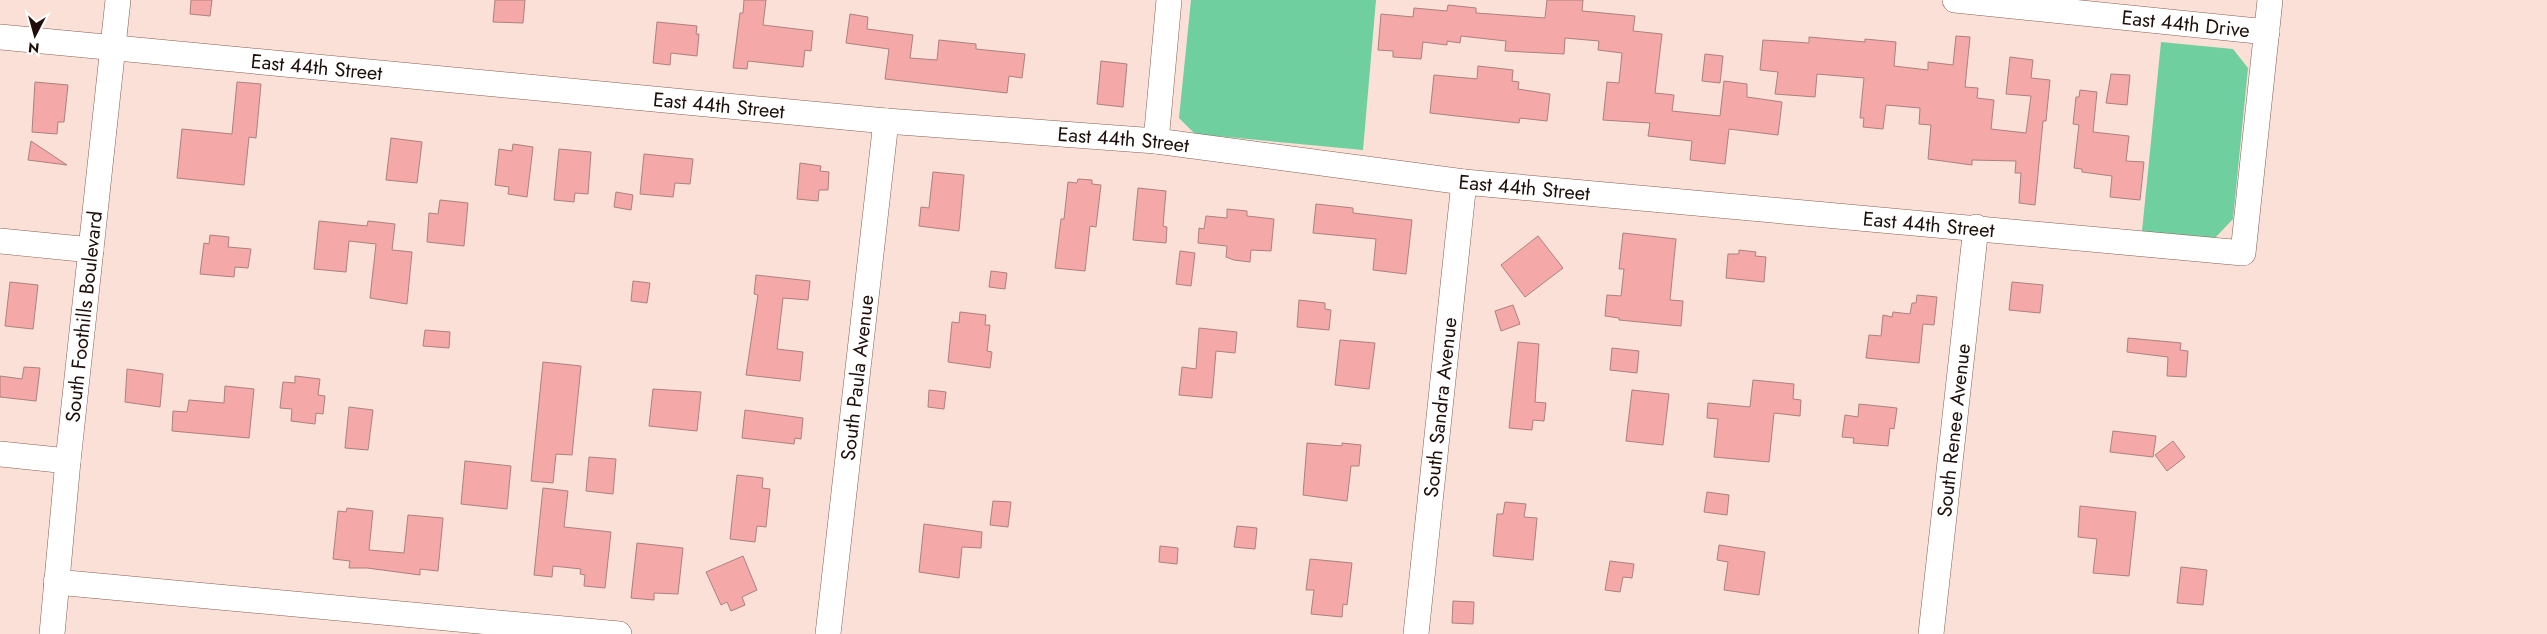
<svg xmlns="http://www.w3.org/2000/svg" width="2547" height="634" font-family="Jost,sans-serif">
  <rect width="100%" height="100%" fill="#fbe0d7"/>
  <path fill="#70cf9f" d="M1191,0H1376L1363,150L1195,134L1179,118Z
    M2161,42L2233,49L2248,68L2233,219L2214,239L2142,231Z"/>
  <path fill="#f4a9a8" stroke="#ac807f" d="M191,0H212L210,16L190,14Z
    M495,0H525L523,23L493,22Z
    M744,0H766L763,25L813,31L811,51L805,50L803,67L748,61L747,69L733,68L740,13H743Z
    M1547,0H1583L1582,11L1635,16L1633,31L1662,34L1655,93L1674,95L1672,111L1720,116L1724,81L1747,84V97L1782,102L1778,135L1729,129L1725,164L1690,160L1692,141L1648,136L1650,123L1603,120L1607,82L1619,83L1622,53L1598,50L1599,41L1565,38L1564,54L1505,51L1506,41L1461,36L1460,43L1447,41V45L1423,42L1421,59L1393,57V51L1378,50L1381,14L1413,17L1414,8L1447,11L1448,5L1476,8V13L1545,18Z
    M850,14L868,17L867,29L913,35L910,58L937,60L939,40L976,44V49L1025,54L1022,78L1009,76L1007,93L885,79L889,49L846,43Z
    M657,22L697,26L696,34H699L697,56L671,53L670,65L653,63Z
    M1956,36L1970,37L1965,87L1978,88L1977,98L1994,100L1991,129L2026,133L2031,96L2006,94L2010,57L2033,60L2031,78L2050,80L2046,121H2043L2035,205L2019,203L2021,173H2015L2016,161L1972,160V165L1928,159L1931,125L1919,124L1920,108L1886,105L1883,129L1863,127L1864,118H1860L1864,78L1817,74L1815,97L1775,94L1778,72L1760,70L1763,40L1809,43V37L1865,42V39L1896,42L1894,66L1928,70V62L1953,65Z
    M1705,54L1723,56L1720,83L1702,81Z
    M1101,61L1127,64L1123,107L1097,104Z
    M1478,66L1513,70L1512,81L1519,82L1518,89L1550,94L1547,121L1520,118L1519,123L1430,113L1434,75L1477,79Z
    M2111,74L2130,75L2127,105L2106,103Z
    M35,82L68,85L64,122H58L57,134L32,132Z
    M237,82L261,84L256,138L249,137L244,185L177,178L182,129L232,134Z
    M2080,90L2097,92L2093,132L2129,136L2126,161L2144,162L2140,200L2110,197L2112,176L2082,172V169L2074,168L2079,125L2073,124L2076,97H2079Z
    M391,138L422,142L417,183L386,180Z
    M31,141L67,165L28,160Z
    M513,144L533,147L527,197L508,194L509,187L495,185L499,149L512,151Z
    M559,149L591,152L588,194L575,193L574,202L554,200Z
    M644,154L693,159L690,184L675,183L673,197L640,194Z
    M800,163L821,166L820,171L829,172L828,190H819L818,201L797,199Z
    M933,172L964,175L959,231L919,226L921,207L929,208Z
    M1078,179L1092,180V184L1101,185L1096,227L1090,226L1085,271L1055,268L1061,219H1064L1068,182L1077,183Z
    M1138,188L1166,191L1163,226L1167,227L1166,243L1133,240Z
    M616,192L633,195L631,210L614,207Z
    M440,200L468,203L464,246L427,242L429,213L438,214Z
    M1316,204L1353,208V213L1412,220L1406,274L1373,270L1376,239L1313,233Z
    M1227,209L1247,211V216L1274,219L1271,251L1251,250L1250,262L1234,260L1226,257L1227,246L1198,243L1199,228L1204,229L1206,216L1227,218Z
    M319,221L367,226L368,221L395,224L392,250L412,252L407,304L370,298L376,244L349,241L346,272L314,269Z
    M1623,233L1676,239L1670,300L1683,301L1681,326L1619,320V318L1605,316L1607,295L1621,296L1624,269H1619Z
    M210,235L229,237L228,247L251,249L248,268L235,267L234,277L200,274L204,243L209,244Z
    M1538,236L1563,268L1525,297L1501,265Z
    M1739,250L1756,252L1755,256L1766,257L1764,282L1726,278L1728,254H1739Z
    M1180,251L1195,253L1191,286L1176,284Z
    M991,271L1007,273L1005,289L989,287Z
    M756,275L810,281L808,300L783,298L777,349L803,352L800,381L746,375L758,295L754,294Z
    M633,281L650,283L647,303L631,301Z
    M10,282L38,285L33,329L5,326Z
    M2012,282L2043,285L2040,313L2009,310Z
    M1917,295L1937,297L1934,325L1923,324L1919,363L1866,358L1869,335L1881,336L1883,315L1892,317L1893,312L1910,314L1912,303H1916Z
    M1299,300L1325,303V309L1331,310L1329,330L1297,327Z
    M1513,305L1520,324L1501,331L1495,311Z
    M960,312L986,315L985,325H990L987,351L992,352L990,368L948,362L952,322L959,323Z
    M1199,328L1237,332L1235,353L1216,351L1212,398L1179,395L1182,367L1196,369Z
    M425,330L450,332L449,348L423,346Z
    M2128,338L2181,343L2180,350L2188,351L2186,377L2167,376L2168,357L2127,352Z
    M1340,340L1375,343L1369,389L1335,385Z
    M1518,342L1539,344L1535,402L1546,403L1544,421L1533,420L1532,430L1509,428Z
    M1612,348L1639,351L1637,373L1610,370Z
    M543,362L581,366L572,455L556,454L553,483L531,481Z
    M24,367L40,368L36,401L0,397V376L22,379Z
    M127,369L163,374L160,407L125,402Z
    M295,376L320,379L318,395L325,396L323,414L316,413L315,424L291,421L292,409L280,408L283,382L295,383Z
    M1753,380L1794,384L1793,399L1801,400L1800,416L1774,413L1769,462L1714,457L1718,419L1707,418L1708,403L1750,407Z
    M225,386L254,389L249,438L172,431L173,411L187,412L189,400L224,403Z
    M653,389L701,392L697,431L649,426Z
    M929,390L946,392L944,409L928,407Z
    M1632,390L1669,394L1663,445L1626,441Z
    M1859,404L1897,408L1894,429L1890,428L1888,446L1853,443L1854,438L1842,437L1845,415L1858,417Z
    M349,407L373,410L368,450L345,448Z
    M745,410L803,418L801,439L795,438L794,444L742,438Z
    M2113,431L2156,436L2153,457L2110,452Z
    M2173,441L2185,457L2167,471L2155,455Z
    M1307,443L1342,446V443L1361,445L1359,466H1351L1347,501L1303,495Z
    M589,457L616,459L613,494L586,491Z
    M465,461L511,466L507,509L461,504Z
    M737,475L763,478L762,488L770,489L766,527L757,526L755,542L730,539Z
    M543,488L568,491L564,527L611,532L605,588L584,586L585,575L580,574L581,569L553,566L552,577L534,575Z
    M1707,492L1729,495L1727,515L1704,512Z
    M993,501L1011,502L1008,527L990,525Z
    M1505,502L1526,504L1524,517L1537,518L1533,560L1493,556L1497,514H1503Z
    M2080,506L2136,512L2129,576L2093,573L2097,539L2078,537Z
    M347,508L373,511L369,550L404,553L408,515L443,518L438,571L420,569V575L367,568H349L350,561L333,559L338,511L346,512Z
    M924,524L982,532L981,548L962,547L959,578L919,572Z
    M1237,526L1257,528L1255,549L1234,547Z
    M637,543L683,548L678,594L654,593V600L631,598Z
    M1719,545L1765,552L1759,595L1724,590L1728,562L1717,560Z
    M1160,546L1178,548L1177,564L1159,562Z
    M743,556L757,590L742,597L745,605L731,611L727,602L721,605L706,572Z
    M1310,559L1352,563L1347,605L1343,604L1342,617L1311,614L1314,590H1306Z
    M1610,561L1634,564L1632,578L1623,577L1620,592L1605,590Z
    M2181,567L2207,570L2203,605L2177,603Z
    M1453,601L1474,602L1473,624L1452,623Z"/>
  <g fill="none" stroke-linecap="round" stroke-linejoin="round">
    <g stroke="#865f52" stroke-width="26">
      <g id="minor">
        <path id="s1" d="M1955,0L2267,32"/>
        <path id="s2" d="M0,37L886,121L1156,141L1464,182L2243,253L2270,0"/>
        <path d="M1156,141L1169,0"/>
        <path d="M0,241L91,250"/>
        <path d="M0,454L68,461"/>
        <path d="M56,582L619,634"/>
        <path id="s3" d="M52,634L68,461L118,0"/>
        <path id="s4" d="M828,634L886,121"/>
        <path id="s5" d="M1416,634L1464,182"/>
        <path id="s6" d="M1931,634L1976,227"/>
      </g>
    </g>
    <use href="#minor" stroke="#fff" stroke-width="25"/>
  </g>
  <g text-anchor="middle" stroke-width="4.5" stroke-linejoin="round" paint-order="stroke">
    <g font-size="20" fill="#1d0e09" stroke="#fff">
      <text dy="7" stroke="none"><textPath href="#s1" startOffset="232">East 44th Drive</textPath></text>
      <text dy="7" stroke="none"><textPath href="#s2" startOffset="318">East 44th Street</textPath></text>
      <text dy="7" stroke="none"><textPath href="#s2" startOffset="722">East 44th Street</textPath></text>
      <text dy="7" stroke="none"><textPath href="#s2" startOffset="1128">East 44th Street</textPath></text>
      <text dy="7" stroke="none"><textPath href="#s2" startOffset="1532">East 44th Street</textPath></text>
      <text dy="7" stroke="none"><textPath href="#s2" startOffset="1938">East 44th Street</textPath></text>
      <text dy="7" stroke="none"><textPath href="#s3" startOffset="319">South Foothills Boulevard</textPath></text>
      <text dy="7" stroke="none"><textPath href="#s4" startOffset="258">South Paula Avenue</textPath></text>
      <text dy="7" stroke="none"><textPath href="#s5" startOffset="228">South Sandra Avenue</textPath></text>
      <text dy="7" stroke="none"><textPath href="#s6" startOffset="205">South Renee Avenue</textPath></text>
    </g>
  </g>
  <g transform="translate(35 35) rotate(186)" stroke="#ffffff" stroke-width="4" paint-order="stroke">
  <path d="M0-4L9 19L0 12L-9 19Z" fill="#1d0e09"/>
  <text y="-8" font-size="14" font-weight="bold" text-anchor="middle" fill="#1d0e09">N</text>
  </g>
</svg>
